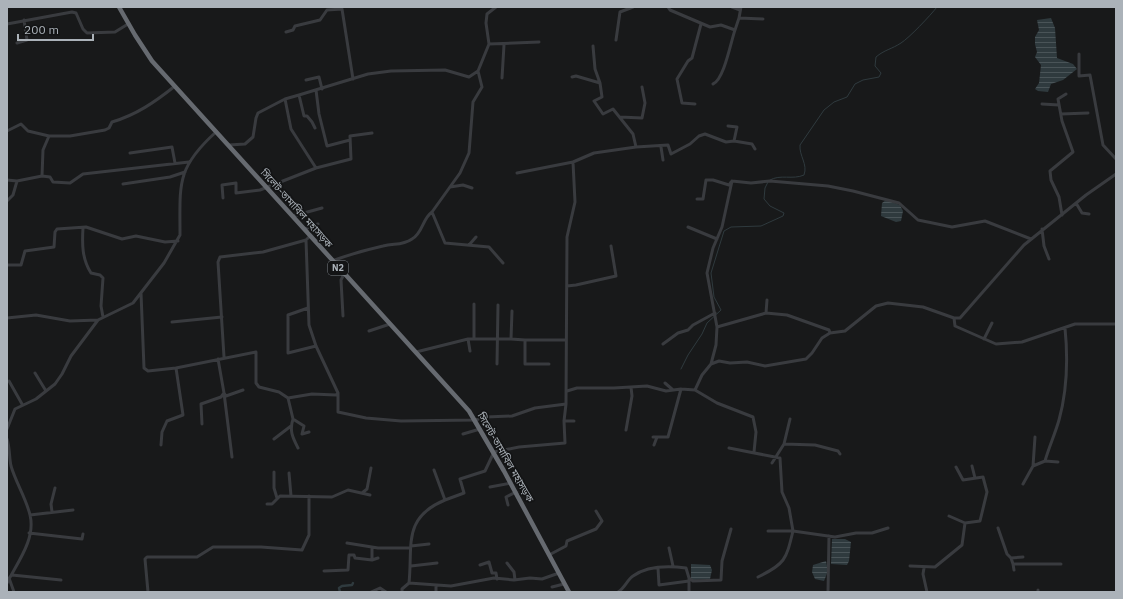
<svg xmlns="http://www.w3.org/2000/svg" width="1123" height="599" font-family="'IBM Plex Sans','Noto Sans Bengali',sans-serif">
  <defs>
    <pattern id="water-rules" width="6" height="5" patternUnits="userSpaceOnUse"><rect width="6" height="5" fill="#2f3a3e"/><path d="M0 2.5h6" fill="none" stroke="#4a5458"/></pattern>
  </defs>
  <rect width="100%" height="100%" fill="#18191a"/>
  <path fill="url(#water-rules)" d="M1051,18L1055,28L1057,58L1073,64L1077,69L1063,80L1051,84L1048,92L1038,91L1035,89L1039,83L1041,65L1035,57L1037,52L1035,44V37L1039,30L1037,20Z
    M886,200L900,205L903,211L901,221L896,222L881,216L882,203Z
    M832,539H845L851,542L849,561L847,565L831,564Z
    M826,561L828,571L824,581L815,579L812,572L813,565Z
    M691,564L710,565L712,570L710,579L693,580L691,578Z"/>
  <g fill="none" stroke-linecap="round" stroke-linejoin="round">
    <path stroke="#2f3a3e" stroke-width="1" d="M770,180C780,174 793,180 804,175C808,164 799,156 800,145L824,110L834,102L847,97L855,84L863,80L879,77L881,73L875,66L876,57C884,50 892,49 901,43C909,38 930,16 937,7
      M681,369L688,355L702,334L707,323L721,310L714,297L711,273L724,231L731,227L761,226L783,216L784,213L770,206L764,199L765,188L768,182"/>
    <path stroke="#2f3a3e" stroke-width="2.5" d="M340,592L339,588L342,586L352,585L353,583"/>
    <path stroke="#393b3f" stroke-width="3" d="M668,7L670,10L710,27L721,25L735,30L739,18
      M732,7L740,10
      M741,7L739,18L763,19
      M7,24L72,12L76,13L83,29L87,33L115,32L128,24
      M286,32L293,30L295,26L320,20L327,10L342,9L353,79
      M616,40L620,12L633,7
      M17,43L27,40L24,20
      M489,44L539,42
      M593,46L595,69L600,83
      M1079,54V76L1090,75L1103,145L1116,159
      M572,77L576,76L600,83L602,97L594,101L603,114L613,109L633,134L636,147L668,145L671,154L690,144L699,136L705,134L726,142L734,141L752,144L755,149
      M502,78L504,45
      M306,80L319,77L322,89
      M713,84C724,80 731,41 735,30
      M316,90L319,114L327,146L350,140
      M299,95L304,116H307L312,122L315,128
      M285,99L291,129L316,168
      M695,104L682,103L677,79L688,61L692,58L701,24
      M1042,104L1059,105
      M1061,114L1088,113
      M620,117L642,118L645,103L642,87
      M728,126L737,127L734,141
      M7,131L21,124L28,131L49,136
      M229,145L245,144L253,137L256,118L258,113L285,99L299,95L368,74L391,71L445,70L469,77L478,71
      M661,147L663,160
      M130,153L172,147L175,163
      M517,173L573,162L594,153L636,147
      M1116,174L1086,195L1024,245L960,318H954L955,326L996,344L1022,342L1075,324H1116
      M42,176L43,150L49,136H70L105,130L109,128L112,122C136,115 155,102 175,86
      M7,180L17,181
      M732,181L751,183L770,181L828,186L853,191L899,203L918,220L952,227L985,221L1031,239
      M123,184L170,177L185,172
      M450,187L463,185L472,188
      M223,198L222,185L236,183V193L260,190L316,168L351,159L350,136L372,133
      M697,199H703L706,180H713L729,185L731,182
      M7,201L13,195L17,181L42,176L50,177L53,182L70,183L83,174L189,162
      M1076,203L1082,213L1089,214
      M432,212L445,243L489,247L503,263
      M1062,215L1059,197L1051,180L1050,171L1073,152L1062,121L1058,99L1066,94
      M293,216L322,208
      M688,227L717,239
      M83,228C82,244 82,259 91,273L100,275L103,278L101,306L103,317
      M304,229L318,224
      M1042,229L1044,246L1049,259
      M469,245L476,237
      M332,261C348,255 365,250 383,246C394,243 402,246 412,239C423,233 422,219 432,212L460,173L469,153L473,102L482,87L478,71L489,44L486,23L487,14L496,7
      M7,265H21L25,251L54,247L55,232L57,229L86,227L122,239L136,236L165,242L178,241
      M567,286L576,285L616,276L611,246
      M141,293L144,368L148,371L176,368
      M474,304V339
      M308,308L288,315V353L316,346
      M766,313L767,300
      M343,316L341,280L344,274
      M7,318L36,315L70,321L98,320L133,303L164,263L180,235C180,184 176,168 216,132
      M172,322L222,317
      M717,327L707,273L713,248L722,227L732,181
      M369,331L390,324
      M468,339H511L512,311
      M511,339L525,340V364H549
      M984,339L992,323
      M525,340H565
      M663,344L678,333L688,330L693,325L715,313
      M416,352L468,339L470,351
      M224,357L218,262L220,257L263,252L306,240L310,236
      M497,364L498,305
      M711,364L719,361L730,363L747,362L765,366L806,359L812,353L822,338L830,333L845,331L876,306L888,303L923,307L954,318
      M35,373L46,391
      M9,381L22,404
      M665,383L673,390
      M695,390L702,375L711,364L716,345L717,327L766,313L787,315L829,330L830,333
      M567,391L577,388H614L647,386L666,391L681,389L695,390L717,403L753,417L756,432L754,452
      M224,393L232,457
      M224,393L226,396L243,390
      M338,393V412L366,418L401,421L475,420L486,417L512,416L535,408L566,404L567,237L575,202L573,162
      M288,398L293,419
      M566,404L564,421H574
      M790,419L784,444L815,445L838,451L840,454
      M202,424L201,404L221,397L224,393L218,359
      M7,429L15,409L36,399L55,384L62,374L71,356L98,320
      M626,430L632,396L631,387
      M463,434L480,429
      M653,437H668L681,389
      M7,439C10,448 9,457 11,466C16,483 26,498 30,515C36,539 17,563 7,583
      M274,439L291,426
      M161,445L162,432L167,421L183,415L176,368L256,352V383L259,387L279,392L288,398L312,394L336,395L338,393L316,346L309,325L306,240
      M654,445L657,437
      M298,448C293,438 289,431 293,419L304,426L302,434L309,432
      M729,448L780,458L782,492L789,508L793,531H768
      M1045,461L1058,462
      M772,463L784,444
      M972,466L975,478
      M1033,466L1035,437
      M956,467L963,480L983,477L987,492L980,521L965,523
      M274,472V488L277,498
      M289,473L291,496
      M1023,484L1033,466L1045,461C1049,447 1055,434 1059,420C1067,391 1068,358 1065,328
      M490,487L511,483
      M362,493L367,489L371,468
      M445,500L464,493L460,479L485,471L494,452L519,447L565,443L564,421
      M267,504H272L280,496L332,497L348,490L370,495
      M508,505L506,497L516,492
      M52,512L51,504L55,488
      M30,515L73,510
      M998,528L1007,554L1011,558
      M29,533L82,539L83,534
      M347,543L378,548H410
      M411,546L429,544
      M669,548L673,566
      M549,555L566,546L567,541L596,529L602,521L596,511
      M1023,557L1011,558L1013,564H1061
      M372,560L378,558
      M507,563L514,572L515,580
      M1013,564L1014,570
      M480,565L489,562L492,573H496L497,579
      M411,566L437,563
      M910,566L935,567L962,545L965,523L949,516
      M658,568L659,585L689,581
      M924,568L923,574L927,592
      M324,571L348,570L349,555H354L355,558L372,560V547
      M12,575L61,580
      M758,577C785,564 786,560 793,531L835,537L856,533H872L888,528
      M9,578L14,592
      M689,578L693,581L721,580L722,561L731,529
      M409,583L451,586L494,578L514,580L530,578L542,579L559,573
      M552,587L564,584
      M148,592L145,559L147,557H197L213,547H261L302,550L309,535V496
      M371,592L380,588L386,592
      M402,592V589L409,583C413,545 402,518 445,500L434,470
      M436,592V585
      M618,592C625,588 627,580 633,576C647,566 670,566 686,568L689,578V592
      M828,592L829,536
      M1038,592V590"/>
    <path stroke="#666a70" stroke-width="4.5" d="M119,7L135,35L152,61L469,411L504,471L569,592"/>
  </g>
  <g text-anchor="middle" stroke-width="3.5" stroke-linejoin="round" paint-order="stroke">
    <rect fill="#131415" stroke="#7d8388" stroke-width="1" x="328" y="261" width="20" height="14" rx="3"/>
    <g font-size="9" font-weight="bold" fill="#abb2b9">
      <text x="338" y="271">N2</text>
    </g>
    <g font-size="10" fill="#abb2b9" stroke="#131415">
      <text transform="translate(297 208) rotate(48)" y="4">সিলেট-তামাবিল মহাসড়ক</text>
      <text transform="translate(506 457) rotate(60)" y="4">সিলেট-তামাবিল মহাসড়ক</text>
    </g>
  </g>
  <rect width="1123" height="599" fill="none" stroke="#abb2b9" stroke-width="16"/>
  <path d="M18 34v6h75v-6" fill="none" stroke="#abb2b9" stroke-width="2"/>
  <text x="24" y="34" font-size="12" fill="#abb2b9" stroke="#131415" stroke-width="3" paint-order="stroke">200 m</text>
</svg>
